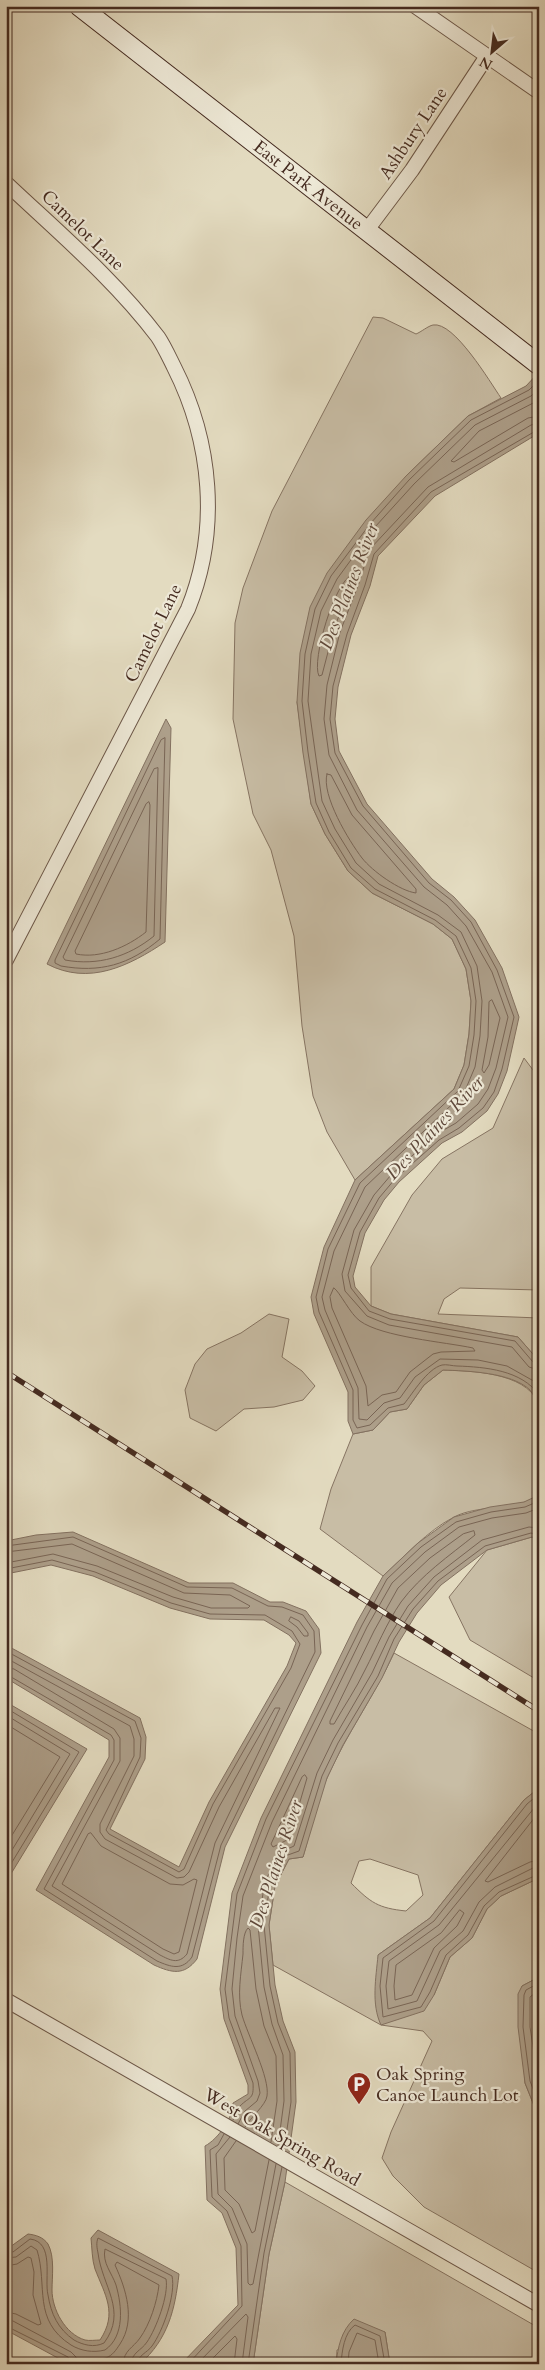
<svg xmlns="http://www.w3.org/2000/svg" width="545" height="2370" font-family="Cardo,serif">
  <rect width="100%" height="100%" fill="#e3dbc0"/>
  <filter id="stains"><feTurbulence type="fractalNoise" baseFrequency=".004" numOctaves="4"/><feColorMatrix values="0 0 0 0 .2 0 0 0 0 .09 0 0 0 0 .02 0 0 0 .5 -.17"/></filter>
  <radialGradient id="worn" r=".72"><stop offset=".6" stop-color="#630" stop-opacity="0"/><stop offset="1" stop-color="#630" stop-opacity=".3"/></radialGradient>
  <path fill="#c8bda5" stroke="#867462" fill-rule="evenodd" d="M373,317L383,318L416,334C421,332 428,326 433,325C454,321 490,382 501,398L468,416L406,476L297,702L311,804L325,834L348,871L372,893L433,924L452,939L466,969L471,1001L469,1034L464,1065L454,1089L355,1180L327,1132L313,1096L302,1026L294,936L271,850L253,814L233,719L235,623L243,588L272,511Z
    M524,1058L539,1078V1290L460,1288L444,1299L438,1314L539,1318V1361L518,1337L391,1314L371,1306V1267L412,1195L442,1159L493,1128Z
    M269,1314L289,1319L282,1357L302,1371L315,1386L303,1400L274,1407L244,1409L216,1431L190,1418L185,1390L195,1364L207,1349L241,1333Z
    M443,1370C471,1371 524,1372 538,1402C542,1410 539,1480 539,1495C518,1511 479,1504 454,1517C427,1531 405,1556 383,1576L320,1529L331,1489L353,1434L373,1430L390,1412L407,1409L424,1385Z
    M532,1537L535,1538L539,1559V1681L470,1640L449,1597L487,1550Z
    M394,1653L539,1734V1788L524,1800L430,1918L378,1955L434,1995L450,1957L472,1938L487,1909L501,1896L539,1878V1977L522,1986L525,2083L539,2118V2273L424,2207L393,2176L382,2158L391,2132L432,2041L423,2031L381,2025L273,1965L269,1925L275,1886L289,1859L303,1857C311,1830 316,1801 328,1776C347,1733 375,1695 394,1653ZM370,1859L418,1875L423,1895L406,1911C378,1908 371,1903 351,1883L359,1861Z
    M285,2182L539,2328V2364H390L385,2332L337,2350L336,2364H253L269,2254Z"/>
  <path fill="#ad9f8a" stroke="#837160" d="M539,372V433L435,496L378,556L370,586L351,635L338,687L335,719L339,751L367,804L432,879L454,897L475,920L502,968L519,1017L507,1071L498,1094L487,1111L462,1132L442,1143L399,1182L384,1200L365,1233L353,1276L355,1287L371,1306L391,1314L518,1337L539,1361V1403C536,1399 533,1394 530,1390C511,1372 467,1371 443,1370L424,1385L407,1409L390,1412L373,1430L353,1434L348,1421V1392L314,1314L311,1297L324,1247L355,1180L454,1089L464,1065L469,1034L471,1001L466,969L452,939L433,924L372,893L348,871L325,834L311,804L303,753L297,702L300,653L310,607L327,573L366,520L406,476L468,416L526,386Z
    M166,719L171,728L165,942C129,966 89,986 47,964Z
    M539,1495V1559L535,1538L532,1537L487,1550L441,1585L417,1613L399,1642L382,1678L343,1745L327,1778L303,1857L289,1859L275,1886L269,1925L275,1985L283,2021L295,2052L296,2102L285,2182L269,2254L253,2364H181L238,2305L236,2248L222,2213L207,2200L205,2146C218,2139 233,2118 233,2103L248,2094V2085L224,2019L220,1989L232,1893L261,1818L357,1622L383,1576L418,1543L454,1517L490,1507L524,1502Z
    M73,1532L189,1583H233L270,1602H283L306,1611L319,1629L321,1653L225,1847L197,1959C184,1976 172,1973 154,1965L36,1890L109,1757V1740L6,1678V1645L140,1718L146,1737L145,1759L110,1829L179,1867L209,1802L287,1666L296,1643L289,1635L264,1620L210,1619L170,1608L93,1576L51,1565L6,1574V1541L36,1535Z
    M6,1702L87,1749L6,1882Z
    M539,1788V1878L501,1896L487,1909L472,1938L450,1957L434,1995L424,2011L381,2025C371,2004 376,1978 378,1955L430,1918L524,1800Z
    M539,1977V2118L525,2083L518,2027V1994L522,1986Z
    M98,2230L179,2274C175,2310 168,2339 140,2364H69L6,2330V2247H10L28,2234C36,2235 43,2237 48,2244C55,2257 52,2277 52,2290C52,2309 65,2334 85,2340C89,2341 96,2340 100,2340C118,2313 105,2295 95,2269C92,2260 92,2248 91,2238Z
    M354,2319L385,2332L390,2364H336C338,2347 341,2331 354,2319Z"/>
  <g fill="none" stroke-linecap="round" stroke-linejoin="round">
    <path stroke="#796555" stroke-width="1" d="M539,380L529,390L471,420L409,480L370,524L331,576L315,609L305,654L302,701L308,752L316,803L329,832L351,868L375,889L435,920L456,936L471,968L476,1001L474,1035L469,1066L458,1091L360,1183L328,1249L316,1297L319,1312L353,1390V1420L357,1428L370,1425L388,1408L404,1404C413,1393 427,1369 442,1365C446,1364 453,1366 457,1366C485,1367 522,1370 539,1395
      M539,389L531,396L475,425L414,484L375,527L337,579L321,611L311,654L308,701L322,801L335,829L356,863L379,884L438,915L461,932L477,966L482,1001L480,1036L475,1067L464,1093L365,1187L334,1251L322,1297L325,1310L358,1388L359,1419L367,1420L384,1403L400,1398L415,1377L440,1359L478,1360L507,1366L539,1384
      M539,400L479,431L451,461L454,462L528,418L539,416
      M539,423L531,425L428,487L369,550L359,583L340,632L327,685L324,719L329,755L357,810L424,887L447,905L466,926L492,972L508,1017L496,1068L488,1089L478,1104L456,1123L435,1135L391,1175L374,1195L354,1230L342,1274L345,1291L367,1316L389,1325L512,1347L529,1367L539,1370
      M539,429L431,492L374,554L365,585L347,634L333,686L330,719L335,753L363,806L429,883L451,900L471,922L497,970L514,1017L502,1069L494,1092L483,1108L459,1128L439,1140L395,1179L379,1198L360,1232L348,1275L351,1288L369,1311L390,1319L515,1341L533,1362L539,1363
      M352,575V581L334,629L322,675L319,676C311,661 335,580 352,575Z
      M165,738L160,939C129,965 100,973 61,966L55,963V960L161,740Z
      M158,768L154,936C128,957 98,966 65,960L63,957L154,769Z
      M327,774L331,775L352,815L416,889V893C400,891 372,871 362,858C349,841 321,795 327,774Z
      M149,802L150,805L146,932C127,947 100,959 76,954L75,951L146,804Z
      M492,1000L500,1018L489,1065L484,1073L482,1070L488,1037L489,1002Z
      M334,1288C340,1292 350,1314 360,1321C382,1337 445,1342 473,1348L475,1351L441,1352L433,1354L410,1372L396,1392L382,1395L368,1406L366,1386L332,1308L330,1297Z
      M474,1531L475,1535C449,1556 421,1575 401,1602C386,1624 377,1647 365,1670C356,1689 344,1706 334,1724H330V1721L374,1631L398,1588L430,1558L463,1534Z
      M6,1546L73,1537L187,1587L232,1588L268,1606L282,1607L303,1615L314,1631L315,1652L221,1845L192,1957C182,1971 171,1967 157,1961L44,1889L114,1760V1740L111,1735L6,1674
      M6,1552L72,1544L184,1593L230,1595L250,1606L248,1608H211L173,1597L97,1566L53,1554L6,1563
      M6,1569L52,1560L95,1572L171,1603L210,1614L265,1615L292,1631L300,1644L291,1668L213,1804L184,1869L179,1872L109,1834L106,1830L140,1757L141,1738L135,1721L6,1651
      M291,1617L299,1621L308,1633V1636H304L297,1627L289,1621Z
      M6,1658L130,1726L134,1739V1756L100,1824V1832L105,1839L177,1878L184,1877L189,1872L219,1807L275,1708H280L215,1843L187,1954C178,1965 170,1960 160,1955L52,1886L120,1761V1738L114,1729L14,1669L6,1667
      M6,1708L79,1752L6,1872
      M6,1715L70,1754L6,1860
      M6,1724L60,1757L6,1845
      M305,1775L307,1778L289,1839L273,1847L271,1844L302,1777Z
      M539,1794L527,1804L434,1921L383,1958L380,1986L383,2017L421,2007L430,1992L446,1955L468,1935L484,1906L499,1892L539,1874
      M539,1802L439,1925L389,1961L386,1986L388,2009L417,2001L440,1951L463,1931L479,1902L495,1887L533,1868L539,1867
      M539,1812L485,1881L488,1882L530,1862L539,1860
      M91,1833L101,1846L170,1884L183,1885L194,1879L197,1880L179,1952L174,1954L163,1949L62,1884L88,1834Z
      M460,1910L464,1913L457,1926L434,1948L412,1995L395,2000L394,1986L396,1965L441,1933Z
      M539,1983L526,1990L524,1995L523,2027L530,2081L539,2104
      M539,1990L530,1997V2027L539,2086
      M233,2120C235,2117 237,2108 240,2106C250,2096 254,2100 253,2083L229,2018L225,1989L237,1894L266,1819L362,1625L387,1579L421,1547L456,1522L491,1512L525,1507L539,1501
      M238,2124L245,2111L257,2101L260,2093L258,2081L235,2016L232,1989L237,1938L243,1896L272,1822L367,1627L392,1583L425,1552L459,1527L492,1518L526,1513L539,1508
      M245,2127C250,2118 266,2105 267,2096C270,2078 248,2036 242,2015C237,1995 241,1974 243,1954C243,1946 243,1933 248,1928L250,1930L256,1989L264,2026L276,2056L277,2101L271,2142
      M230,2137L216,2154L218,2194L232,2208L247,2244L248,2283L250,2285L253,2284L276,2164
      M236,2141L224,2158L225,2190L239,2204L252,2233L255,2231L269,2160
      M278,2146L284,2101L283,2055L272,2024L264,1987L258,1925L265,1881L281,1852L294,1846L317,1773L333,1740L372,1673L389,1637L408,1606L434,1577L482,1540L529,1527L539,1528
      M284,2150L291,2102L290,2053L278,2023L270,1986L264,1925L270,1884L285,1856L299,1851L322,1776L338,1743L378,1676L394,1639L413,1609L438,1581L485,1546L531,1533L539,1535
      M6,2252H13L30,2239C55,2242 44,2279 48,2295C51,2314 58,2329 74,2340C83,2345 94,2348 104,2343C128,2311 102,2286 98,2253C97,2248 96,2243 98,2238L172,2276C176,2294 163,2331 152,2346C147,2353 138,2355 137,2364
      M6,2258L16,2257L31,2246L37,2250C48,2286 32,2320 71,2345C81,2351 93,2353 105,2350C125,2336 122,2306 116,2285C112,2273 102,2263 105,2249L166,2279C169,2295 156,2329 147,2342C141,2351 132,2352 131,2364
      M6,2266L17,2264L28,2257L31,2258L34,2272L33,2295L41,2324L38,2325L16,2314L6,2312
      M6,2319L13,2321L71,2352L76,2357L77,2364
      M6,2326L68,2357L70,2364
      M84,2364L86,2359C92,2358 100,2360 106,2358C113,2355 116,2350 120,2344C136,2320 126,2289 115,2265L117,2262L159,2285C157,2302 150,2324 140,2338C133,2348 124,2350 123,2364
      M188,2364L242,2306L241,2246L227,2211L212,2197L210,2150L218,2145L224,2134
      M197,2364L246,2314L248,2317L242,2364
      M207,2364L235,2336L237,2339L234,2364
      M248,2364L264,2253L282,2167
      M341,2364C342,2351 344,2333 355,2325L380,2336L385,2364
      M348,2364L349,2352L357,2333L375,2340L379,2364"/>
    <g stroke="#6c5748" stroke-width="16">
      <path id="street" d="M415,6L539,92
        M6,183C58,232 115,280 158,337C164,346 169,357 174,367C212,442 220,530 188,609L6,960
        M367,230L412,170L487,56
        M6,2000L539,2305"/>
    </g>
    <g stroke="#452b20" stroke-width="21">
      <g id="secondary">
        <path id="s1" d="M79,6L539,365"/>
      </g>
    </g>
    <use href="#street" stroke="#ede8d6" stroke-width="14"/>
    <use href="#secondary" stroke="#ede8d6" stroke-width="19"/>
    <g stroke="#452b20" stroke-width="5.5">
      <path id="rail" d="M6,1372L539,1711"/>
    </g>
    <use href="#rail" stroke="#ede8d6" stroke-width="4" stroke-dasharray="11" stroke-linecap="butt"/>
  </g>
  <defs>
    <g id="parking-pin" transform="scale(1.25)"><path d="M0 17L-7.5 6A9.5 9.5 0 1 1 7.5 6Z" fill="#8f2418" stroke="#ede8d6"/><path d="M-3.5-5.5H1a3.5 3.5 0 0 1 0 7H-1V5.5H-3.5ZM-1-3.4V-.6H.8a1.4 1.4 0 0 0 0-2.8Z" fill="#fff"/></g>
  </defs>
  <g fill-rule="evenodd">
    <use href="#parking-pin" x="359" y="2084"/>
  </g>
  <g text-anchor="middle" stroke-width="4.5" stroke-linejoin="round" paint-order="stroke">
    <g font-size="18" fill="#452b20" stroke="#ede8d6">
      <text transform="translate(413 133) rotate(-56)" y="6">Ashbury Lane</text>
      <text dy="6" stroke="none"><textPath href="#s1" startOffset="291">East Park Avenue</textPath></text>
      <text transform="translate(83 230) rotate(44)" y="6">Camelot Lane</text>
      <text transform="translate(153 633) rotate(-64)" y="6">Camelot Lane</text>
      <text transform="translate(282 2137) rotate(30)" y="6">West Oak Spring Road</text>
    </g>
    <g font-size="18" fill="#452b20" stroke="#ede8d6" text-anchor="start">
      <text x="376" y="2080">Oak Spring<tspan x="376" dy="21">Canoe Launch Lot</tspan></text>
    </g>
    <g font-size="19" font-style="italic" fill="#5f483a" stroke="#ede8d6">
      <text transform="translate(348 586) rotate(-69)" y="7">Des Plaines River</text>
      <text transform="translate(434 1127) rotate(-47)" y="7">Des Plaines River</text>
      <text transform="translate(275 1864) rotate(-72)" y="7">Des Plaines River</text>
    </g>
  </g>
  <rect width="545" height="2370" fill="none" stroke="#e3dbc0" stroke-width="25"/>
  <rect x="8" y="8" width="530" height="2355" fill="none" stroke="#452b20" stroke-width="2.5"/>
  <rect x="12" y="12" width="520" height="2345" fill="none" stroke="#452b20"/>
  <g transform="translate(492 52) rotate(208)" stroke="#ede8d6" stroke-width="4" paint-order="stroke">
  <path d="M0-4L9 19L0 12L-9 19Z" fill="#452b20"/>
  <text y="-8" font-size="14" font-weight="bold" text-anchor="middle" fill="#452b20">N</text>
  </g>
  <rect width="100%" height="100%" filter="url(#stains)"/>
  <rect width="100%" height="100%" fill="url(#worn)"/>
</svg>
